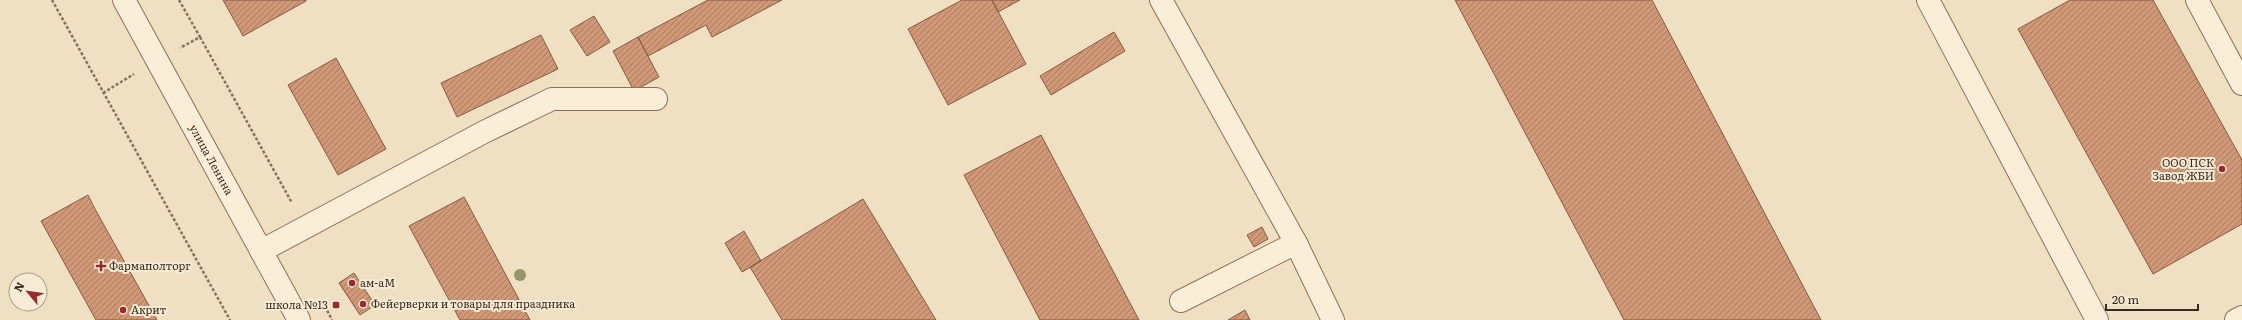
<svg xmlns="http://www.w3.org/2000/svg" width="2242" height="320" font-family="Literata,serif">
  <defs>
    <pattern id="building-hatch" width="6" height="6" patternUnits="userSpaceOnUse"><rect width="6" height="6" fill="#ce9879"/><path d="M-1 1l2-2M0 6l6-6M5 7l2-2" fill="none" stroke="#a87c63"/></pattern>
  </defs>
  <rect width="100%" height="100%" fill="#efe0c4"/>
  <path fill="url(#building-hatch)" stroke="#8a593f" d="M223,0H306V1L243,36Z
    M708,0H782L712,37L706,25L648,56L638,37Z
    M962,0H992L1026,64L948,105L908,29Z
    M992,0H1020L998,12Z
    M1455,0H1652L1821,320H1624Z
    M2070,0H2153L2242,160V224L2153,274L2018,29Z
    M594,16L610,42L587,56L570,30Z
    M1114,32L1125,51L1051,95L1040,76Z
    M541,35L558,69L457,117L441,83Z
    M638,37L659,77L634,91L613,51Z
    M336,58L386,149L338,175L288,85Z
    M1041,135L1139,320H1040L964,175Z
    M88,195L95,209L157,320H96L41,221Z
    M464,197L530,320H460L409,226Z
    M863,199L936,320H782L750,267Z
    M1262,227L1268,239L1254,247L1247,235Z
    M744,231L761,261L742,272L725,243Z
    M354,273L375,305L360,315L339,283Z
    M1245,310L1250,320H1228Z"/>
  <g fill="none" stroke-linecap="round" stroke-linejoin="round">
    <g stroke="#8a715a" stroke-width="24">
      <g id="minor">
        <path id="s1" d="M124,0L299,320"/>
        <path d="M1161,0L1296,243L1333,320"/>
        <path d="M1928,0L2097,320"/>
        <path d="M2197,0L2242,84"/>
        <path d="M261,251L484,132L552,99H656"/>
        <path d="M1181,301L1296,243"/>
        <path d="M2236,320L2242,317"/>
      </g>
    </g>
    <path stroke="#8a715a" stroke-width="2.5" stroke-dasharray="3 2" stroke-linecap="butt" d="M52,0L230,320
      M179,0L200,37L180,48
      M200,37L292,203
      M103,93L134,74
      M325,306L332,320"/>
    <use href="#minor" stroke="#faeed8" stroke-width="22"/>
  </g>
  <circle fill="#96956c" cx="520" cy="275" r="6"/>
  <g fill="#9b282f" stroke="#f6ebd4" stroke-width="1.5">
    <circle cx="2222" cy="169" r="4"/>
    <path d="M99 260h4v4h4v4h-4v4h-4v-4h-4v-4h4z"/>
    <circle cx="352" cy="283" r="4"/>
    <circle cx="363" cy="304" r="4"/>
    <rect x="332" y="301" width="8" height="8" rx="2"/>
    <circle cx="123" cy="310" r="4"/>
  </g>
  <g text-anchor="middle" stroke-width="4" stroke-linejoin="round" paint-order="stroke">
    <g font-size="11" fill="#3a2a1e" stroke="#f6ebd4">
      <text dy="4" stroke="none"><textPath href="#s1" startOffset="182">улица Ленина</textPath></text>
    </g>
    <g font-size="11" fill="#3a2a1e" stroke="#f6ebd4" text-anchor="start">
      <text x="2214" y="167" text-anchor="end">ООО ПСК<tspan x="2214" dy="13">Завод ЖБИ</tspan></text>
      <text x="109" y="270">Фармаполторг</text>
      <text x="360" y="287">ам-аМ</text>
      <text x="371" y="308">Фейерверки и товары для праздника</text>
      <text x="328" y="309" text-anchor="end">школа №13</text>
      <text x="131" y="314">Акрит</text>
    </g>
  </g>
  <g transform="translate(28 292) rotate(299)"><circle r="19" fill="#f6ebd4" stroke="#ab9e8b"/>
  <path d="M0-3L7 15L0 10L-7 15Z" fill="#9b282f"/>
  <text y="-6" font-size="11" font-weight="bold" text-anchor="middle" fill="#3a2a1e">N</text>
  </g>
  <path d="M2106 304v6h92v-6" fill="none" stroke="#3a2a1e" stroke-width="2"/>
  <text x="2112" y="304" font-size="12" fill="#3a2a1e" stroke="#f6ebd4" stroke-width="3" paint-order="stroke">20 m</text>
</svg>
